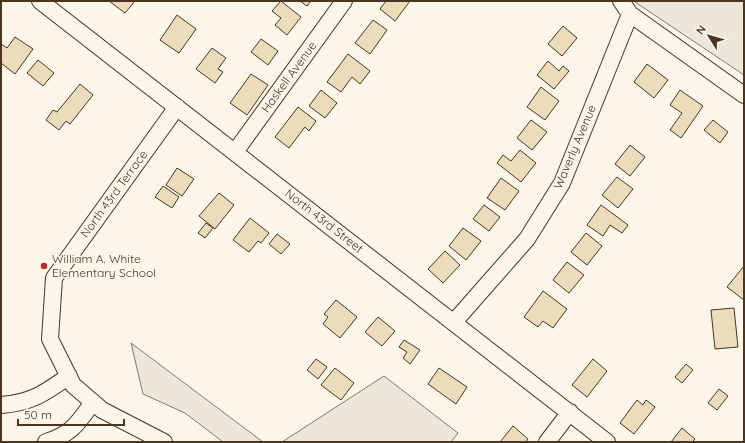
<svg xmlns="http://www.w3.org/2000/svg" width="745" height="443" font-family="Quicksand,sans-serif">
  <rect width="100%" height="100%" fill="#fbf6e9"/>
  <path fill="#ede6d9" stroke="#887966" d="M634,1H744V75L635,2Z
    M131,343L263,442H223L185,413L143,394Z
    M384,376L458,433L451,442H282Z"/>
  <path fill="#ecdcbc" stroke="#4a3520" d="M109,1H135L125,13Z
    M281,1L301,17L287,35L275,25L281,18L272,11Z
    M300,1H311L307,6Z
    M386,1H410L395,21L380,9Z
    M177,15L196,29L179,53L160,40Z
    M373,20L387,30L370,54L355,43Z
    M563,26L577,38L562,56L548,44Z
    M15,37L33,49L15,74L1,63V44L7,48Z
    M261,39L278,51L268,65L251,52Z
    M212,48L226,58L218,69L223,72L215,83L196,69Z
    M348,54L370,71L360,84L352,77L341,92L327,82Z
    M38,60L54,73L43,86L27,73Z
    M548,61L559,71L563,66L569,71L554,89L537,75Z
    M647,64L668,80L654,98L634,82Z
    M251,74L268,85L247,115L230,103Z
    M80,84L93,95L70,124L66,121L59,130L46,120L53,110L57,112Z
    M541,87L559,101L545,120L527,107Z
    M321,90L337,103L325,118L309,106Z
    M680,90L703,106L681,138L670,130L682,113L670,105Z
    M298,107L316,121L309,131L305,127L289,148L275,137Z
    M531,120L547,132L532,150L517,138Z
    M713,120L728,132L720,143L704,130Z
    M630,145L645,157L630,176L615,164Z
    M520,150L536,163L521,182L497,163L503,155L511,161Z
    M177,168L194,179L182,196L166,185Z
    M617,177L633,189L618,208L602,195Z
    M501,178L519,191L505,210L487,198Z
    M163,186L179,197L172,208L155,197Z
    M219,193L234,205L215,229L199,216Z
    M484,205L500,217L489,231L473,219Z
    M601,205L628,225L622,233L610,225L603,236L587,225Z
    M250,218L269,233L261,243L258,241L249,252L233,240Z
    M206,223L213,228L205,238L198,233Z
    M463,228L481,241L466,260L449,246Z
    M586,233L602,246L587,265L571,252Z
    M277,234L290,244L281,254L269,244Z
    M445,251L460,265L443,283L428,269Z
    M567,262L584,275L569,293L553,280Z
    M744,266V300L727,287Z
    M543,291L567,309L553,328L543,321L538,327L524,317Z
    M336,300L357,317L340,338L323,324L328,317L324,314Z
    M734,308L738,347L715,349L711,310Z
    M378,317L395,331L382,346L365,332Z
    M404,340L420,350L410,364L403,358L407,352L399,347Z
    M316,359L327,367L318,379L307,370Z
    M593,359L607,371L587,397L572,385Z
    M686,364L693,370L682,383L675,377Z
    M335,368L354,383L341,400L321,385Z
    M439,368L467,387L456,404L428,384Z
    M719,389L728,396L717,410L708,403Z
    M637,400L643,405L646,400L655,407L634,434L620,423Z
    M513,426L528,439L526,442H500Z
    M682,428L695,439L692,442H671Z"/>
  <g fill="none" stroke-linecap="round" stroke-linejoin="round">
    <g stroke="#4a3520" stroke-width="18">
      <path id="minor" d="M40,1L607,442
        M621,1L630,14L744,95
        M235,152L344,1
        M454,322L527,239L562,183L630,14
        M1,405C31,403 45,393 69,376
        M46,442C72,434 78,423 93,402
        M164,442L102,410L73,385L50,339L54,278L177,107
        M547,442L570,412"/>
    </g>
    <use href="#minor" stroke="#fbf6e9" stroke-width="16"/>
  </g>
  <circle fill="#c62828" stroke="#fbf6e9" stroke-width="1.5" cx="44" cy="266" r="4"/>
  <g text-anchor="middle" stroke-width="3" stroke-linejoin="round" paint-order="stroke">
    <g font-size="12" fill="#4a3520" stroke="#fbf6e9">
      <text transform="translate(289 77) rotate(-54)" y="4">Haskell Avenue</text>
      <text transform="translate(575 147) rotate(-67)" y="4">Waverly Avenue</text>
      <text transform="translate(114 194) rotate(-54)" y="4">North 43rd Terrace</text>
      <text transform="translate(324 221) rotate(38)" y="4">North 43rd Street</text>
    </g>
    <g font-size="12" fill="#4a3520" stroke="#fbf6e9" text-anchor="start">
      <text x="52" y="263">William A. White<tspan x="52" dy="14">Elementary School</tspan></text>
    </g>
  </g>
  <rect width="745" height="443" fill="none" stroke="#4a3520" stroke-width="4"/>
  <g transform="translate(709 36) rotate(307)" stroke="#fbf6e9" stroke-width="3" paint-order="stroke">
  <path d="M0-3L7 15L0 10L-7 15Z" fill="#4a3520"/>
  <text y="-6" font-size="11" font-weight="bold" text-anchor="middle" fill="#4a3520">N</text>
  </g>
  <path d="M18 419v6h106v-6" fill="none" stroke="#4a3520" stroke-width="2"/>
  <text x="24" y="419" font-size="12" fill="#4a3520" stroke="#fbf6e9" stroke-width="3" paint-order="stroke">50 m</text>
</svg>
